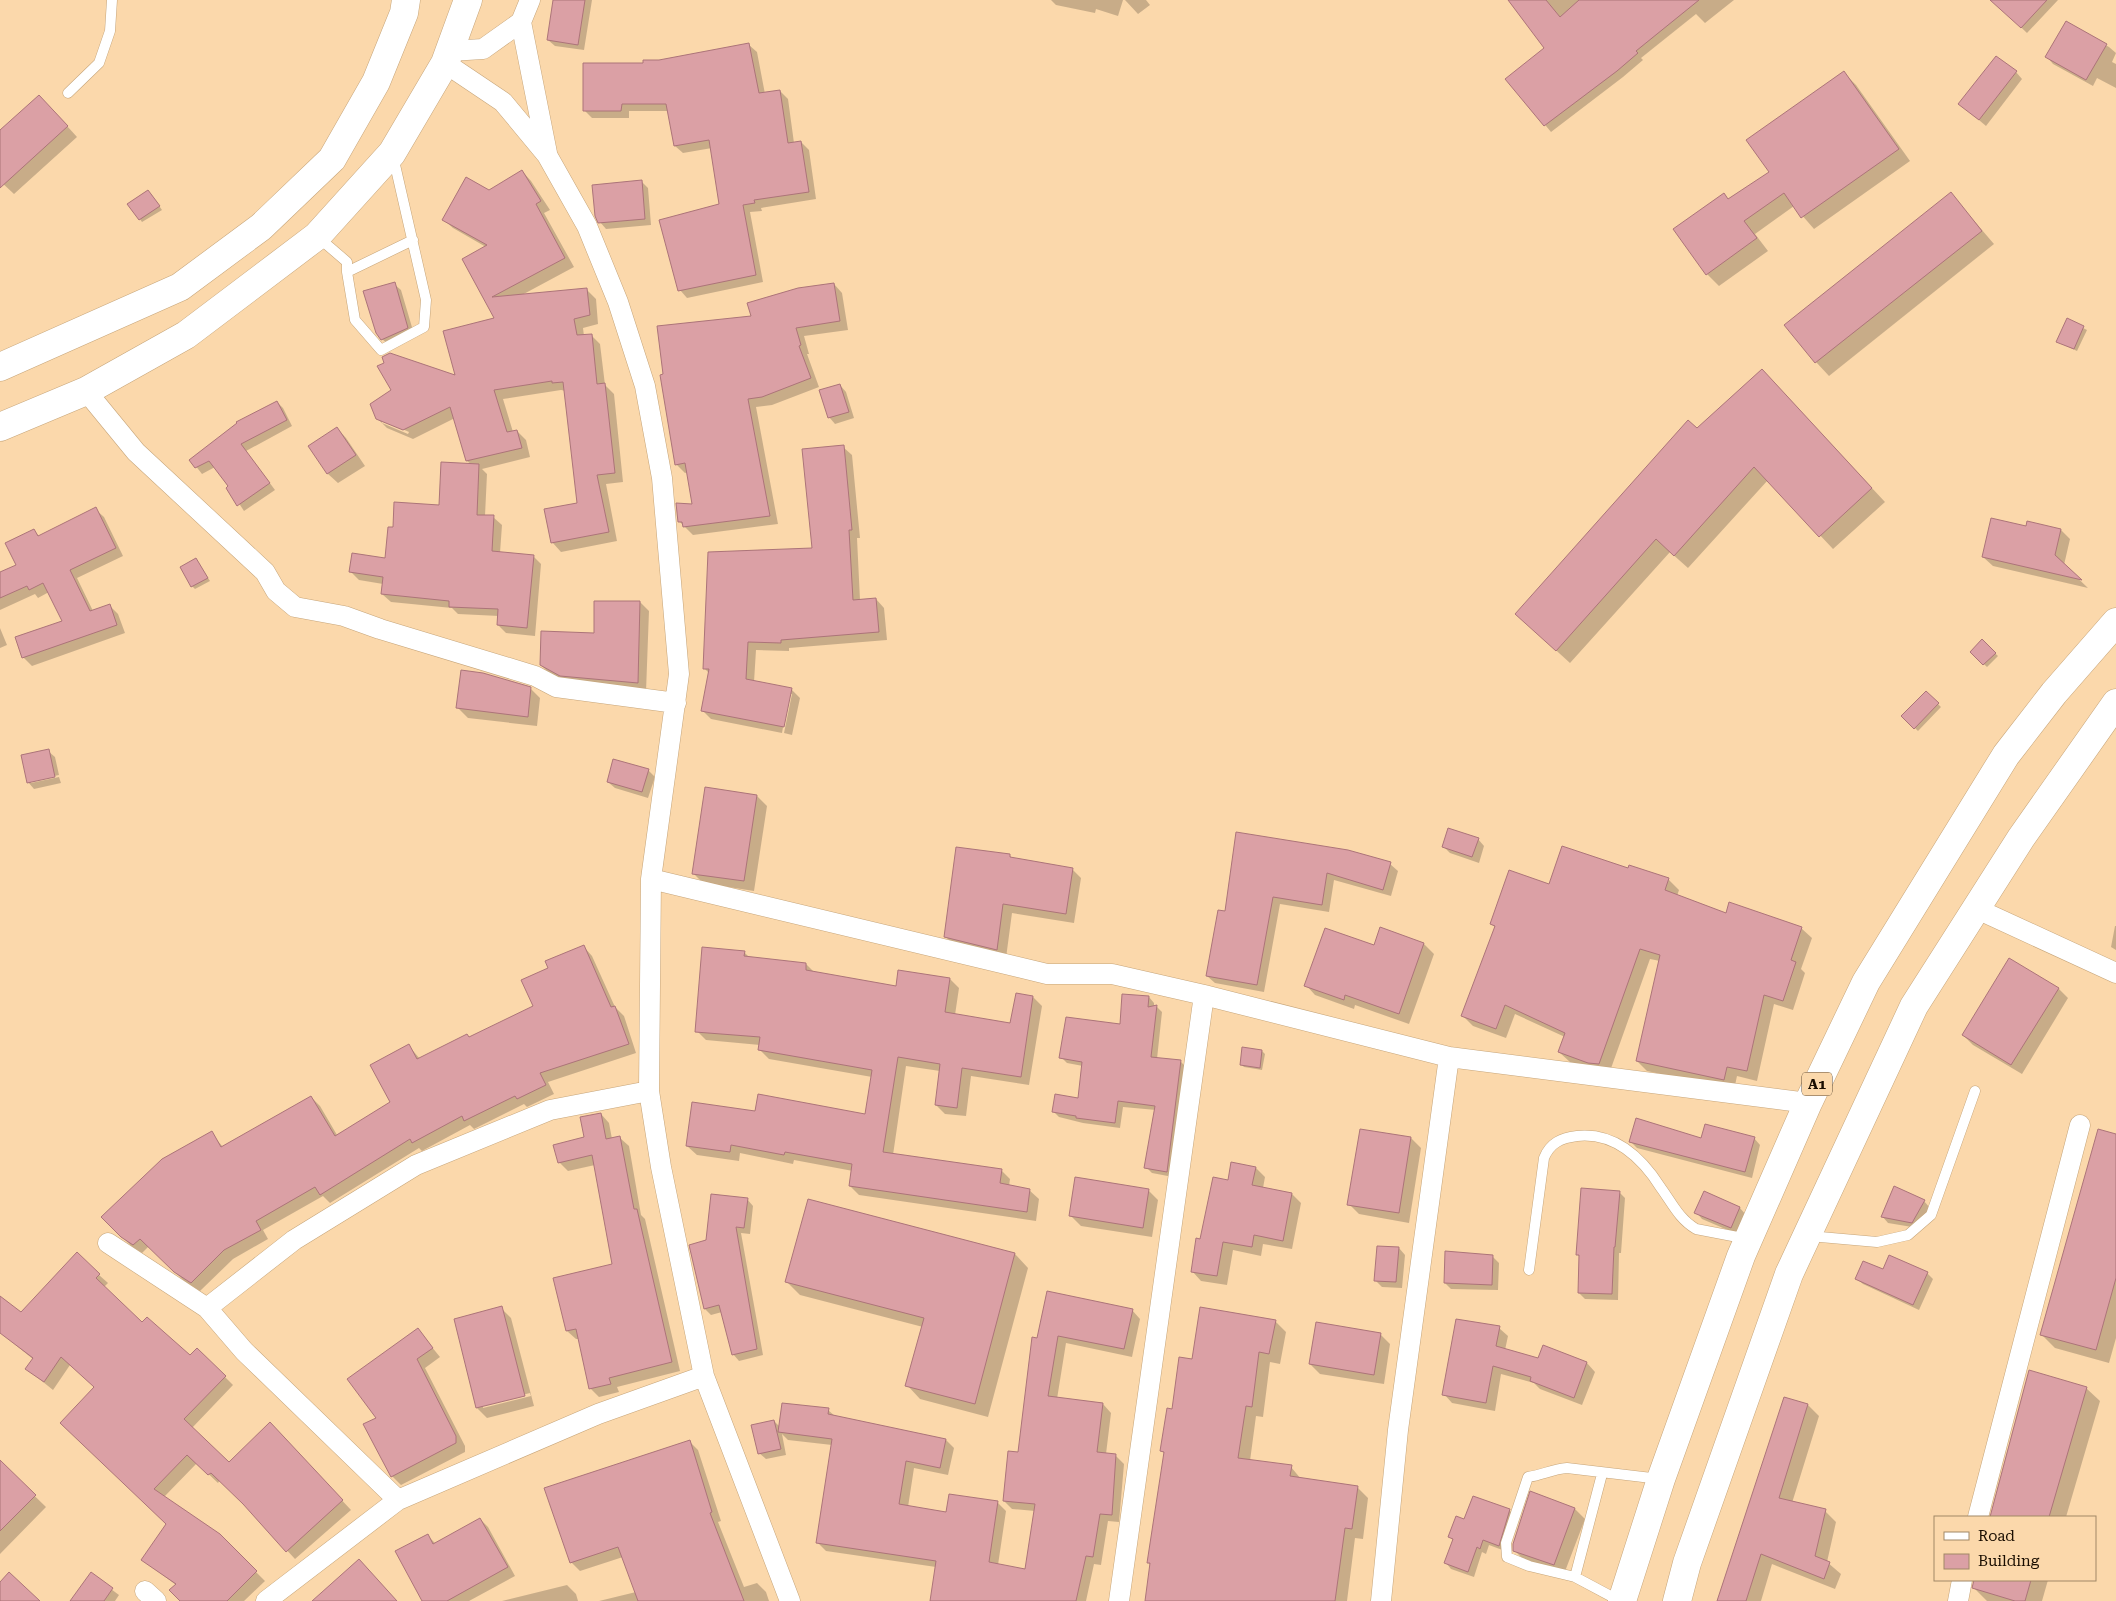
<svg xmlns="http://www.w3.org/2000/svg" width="2116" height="1601" font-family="'Roboto Serif',serif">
  <rect width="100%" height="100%" fill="#fbd8ab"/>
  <path fill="#0003" fill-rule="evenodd" d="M554,0H592L584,50L555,46L548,40Z
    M1051,0H1123L1118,16L1096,9L1095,13L1056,5Z
    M1125,0H1146L1150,5L1138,14Z
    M1508,0H1734L1705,23L1696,14L1641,58L1643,60L1623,77L1551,132L1507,79L1546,48Z
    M2001,0H2058L2027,33L2003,10Z
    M2067,23L2109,47L2116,53L2112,62L2116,64V88L2097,78L2093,86L2053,64L2047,57Z
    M749,45L757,52L765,94L780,91L788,99L794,143L801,142L809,150L816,199L761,208L762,211L750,212L763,282L687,298L680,290L720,205L712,148L683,153L675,146L669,111H629V118H592L584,110L644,65Z
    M2016,72L2022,79L1986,126L1960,104Z
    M1844,73L1856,85L1910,161L1814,229L1794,206L1755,234L1768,251L1719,286L1707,274L1723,194L1729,200L1770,172Z
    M49,106L77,137L14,194L0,181V132Z
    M522,171L531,181L550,210L544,213L574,267L520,296L587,290L596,299L598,324L583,328L584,336L591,335L600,344L605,385L614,394L623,482L606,484L617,541L561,552L552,542L578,504L566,391L561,390L503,399L513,432L517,431L526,440L530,457L482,469L487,474L485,516L493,517L502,525L500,553L533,556L541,564L535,636L506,633L498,625L499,616L458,614L452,608L391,602L382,594L383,584L359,580L350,571L386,560L394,529L440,506L472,465L467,461L455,418L413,439L387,428L377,418L457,377L496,319L463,259L486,247L453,228L443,219ZM382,420L409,432L408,434L382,423Z
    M641,181L648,188L651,225L606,229L600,222Z
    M151,194L162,210L142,222L129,204Z
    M1951,194L1994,244L1829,376L1816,362Z
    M394,284L401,290L414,334L389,345L382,339Z
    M834,284L842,293L848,330L804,336L809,354H807L819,387L772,405L756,407L778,524L693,535L679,521L693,505L688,472L685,473L676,464L753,317Z
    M2067,320L2087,330L2077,351L2058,342Z
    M1775,384L1885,502L1833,549L1768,480L1688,568L1670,552L1570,663L1516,614L1697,430Z
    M840,385L846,392L854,418L835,424L829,417Z
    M277,402L283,408L292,426L246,451L275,490L244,511L215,467L202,474L191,460Z
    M337,428L346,438L365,466L338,483L328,474Z
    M843,447L852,455L860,538H857L860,600L876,599L884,608L887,640L789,648V651L756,650L754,682L791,689L800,698L792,735L784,733L792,694H789L782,733L711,719L703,711L710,674L704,668L813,549Z
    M95,509L104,517L123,556L77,578L93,611L110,606L118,614L125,633L32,666L23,657L64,621L49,592L38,598L35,594L0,610V573L18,565L34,531L39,536Z
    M2026,527L2061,530L2070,539L2064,565L2088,588L1993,566L1983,557Z
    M196,559L210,581L195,589L192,586Z
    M640,602L649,611L646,692L570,684L550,674L541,665L595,635Z
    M0,628L7,645L0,648Z
    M1982,641L1998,656L1987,667L1971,652Z
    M530,688L540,698L537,726L468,718L458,708Z
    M1926,692L1941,707L1918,731L1903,716Z
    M48,751L55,757L59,775L31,781V783L59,777L61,783L34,789L28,782Z
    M648,770L655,777L648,798L615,788L608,782Z
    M757,796L767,806L754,891L703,883L693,873Z
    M1237,834L1390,864L1398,871L1391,896L1334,880L1329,912L1280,904L1264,992L1215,983L1207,976L1226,913Z
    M1478,839L1484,846L1479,863L1450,853L1443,846Z
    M1009,855L1013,859L1072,869L1081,878L1074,923L1012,913L1006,958L955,946L946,937Z
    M1629,867L1669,880L1679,890L1677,896L1726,914L1801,928L1812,938L1801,969L1805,973L1793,1010L1774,1004L1757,1081L1737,1076L1734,1090L1647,1071L1637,1061L1660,961L1650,959L1609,1074L1570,1062L1559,1052L1565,1037L1515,1014L1506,1038L1473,1026L1463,1016L1495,927L1491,924L1549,885L1628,870Z
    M2115,926H2116V950L2111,947Z
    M1381,929L1424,944L1434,954L1409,1024L1355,1005L1354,1009L1315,995L1306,985L1374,947Z
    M584,947L592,956L615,1007L624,1016L636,1053L548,1082L554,1094L527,1107L524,1104L474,1129L470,1125L422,1151L419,1148L330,1203L323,1196L263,1230L268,1239L233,1259L200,1291L184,1281L149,1246L142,1253L131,1246L103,1217L211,1133L223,1147L311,1097L320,1106L337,1135L392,1103L409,1046L420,1059L470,1038L534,1007L550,968Z
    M744,952L750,958L806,964L814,972L897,987L950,979L959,988L955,1015L1011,1024L1033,997L1042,1006L1029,1085L971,1076L966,1116L945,1114L936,1105L940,1071L906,1066L893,1155L1001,1170L1010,1179L1009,1186L1029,1190L1039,1199L1036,1221L859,1195L850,1186L853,1171L794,1160L793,1164L740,1153L739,1161L697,1155L687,1146L756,1112L866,1115L872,1077L769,1059L759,1049L760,1045L706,1040L697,1031Z
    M2058,988L2068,998L2022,1074L1973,1045L1963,1035Z
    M1149,997L1154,1003V1007H1157L1162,1012L1157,1059L1181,1062L1186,1067L1173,1177L1152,1173L1146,1167L1156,1110L1123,1107L1120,1128L1083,1123L1059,1117L1053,1111L1079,1099L1083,1066L1067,1063L1061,1057L1121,1025Z
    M1262,1051L1265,1054L1262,1070L1244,1067L1241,1064Z
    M601,1114L609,1123L612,1139L620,1138L629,1146L641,1215L645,1219L680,1371L617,1387L619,1392L599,1397L590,1388L579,1339H576L567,1331L614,1265L595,1165L568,1171L559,1162L585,1138Z
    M2116,1135V1338L2109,1363L2055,1348L2042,1335Z
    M1411,1138L1421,1148L1409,1223L1359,1214L1349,1204Z
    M1754,1138L1760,1145L1752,1178L1637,1148L1630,1141Z
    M1256,1168L1265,1177L1263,1188L1292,1194L1301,1203L1292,1249L1263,1244L1261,1256L1233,1250L1227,1285L1201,1281L1192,1271L1229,1182Z
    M1148,1190L1158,1200L1152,1237L1081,1226L1071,1216Z
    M1619,1192L1625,1198L1621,1253H1619L1618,1300L1585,1299L1579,1293L1580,1257L1577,1254Z
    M1704,1193L1740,1208L1746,1215L1737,1234L1702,1219L1696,1212Z
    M747,1199L753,1206L750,1234L741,1233L763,1355L739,1361L733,1354L722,1312L711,1315L705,1309L707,1241Z
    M809,1200L1015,1254L1028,1268L988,1417L920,1399L907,1385L923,1327L800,1295L787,1282Z
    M1924,1201L1930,1208L1918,1228L1888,1223L1882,1216Z
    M1399,1248L1405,1255L1402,1288L1382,1287L1376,1281Z
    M1492,1256L1499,1263L1498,1290L1451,1289L1445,1283Z
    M1883,1270L1927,1273L1933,1279L1919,1310L1863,1284L1857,1279Z
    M99,1275L108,1283L104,1287L142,1323L190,1357L225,1377L233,1385L192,1428L229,1464L278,1432L351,1510L295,1559L245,1505L220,1480L218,1483L197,1463L164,1497L219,1535L265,1581L244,1601H182L176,1585L143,1560L168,1524L96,1388L70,1365L53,1390L27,1369L34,1360L0,1332V1328L21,1314Z
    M501,1308L511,1318L534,1406L487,1418L477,1408ZM530,1393L531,1396L483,1408V1405Z
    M1132,1310L1140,1319L1132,1357L1066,1343L1057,1399L1103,1404L1111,1413L1106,1454L1115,1455L1124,1464L1119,1522L1108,1521L1101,1565L1094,1564L1086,1601H931L936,1567L826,1551L818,1543L832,1445L788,1440L782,1434L786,1455L766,1459L759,1453L774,1421L780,1427L828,1410L836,1417L946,1440L954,1448L948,1475L914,1468L908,1507L947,1513L997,1502L1006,1511L998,1565L1026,1571L1035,1511L1012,1509L1004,1501L1019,1454L1038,1339Z
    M1275,1321L1286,1332L1280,1364L1270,1362L1263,1417L1256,1416L1250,1461L1291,1467L1301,1479L1358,1488L1368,1498L1363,1539L1355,1538L1347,1601H1146L1151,1565L1148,1563L1165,1454L1162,1451L1173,1410L1193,1360Z
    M1499,1328L1508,1336L1505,1350L1539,1359L1544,1347L1587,1363L1595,1372L1582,1405L1540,1389L1534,1383L1501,1374L1495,1411L1452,1403L1444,1394Z
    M418,1330L440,1357L425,1368L465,1446V1452L401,1485L392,1476L377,1418Z
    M1380,1334L1390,1344L1384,1384L1320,1374L1310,1364Z
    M2029,1371L2086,1388L2100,1401L2066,1517H1991Z
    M1785,1398L1808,1405L1819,1416L1792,1503L1825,1511L1836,1522L1827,1562L1841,1574L1835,1589L1772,1564L1761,1601H1719Z
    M689,1441L698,1450L721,1521L718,1522L744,1587L757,1583L766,1592L769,1601H599L636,1592L623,1557L580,1571L571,1562Z
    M8,1470L46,1507L0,1554V1478Z
    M1575,1509L1585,1519L1564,1574L1525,1561L1515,1551Z
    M1509,1510L1515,1516L1505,1551L1489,1545L1486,1554L1482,1552L1474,1577L1451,1569L1446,1563L1454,1541L1450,1537L1465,1520Z
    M480,1519L488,1527L515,1576L469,1601H423L427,1535L436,1544Z
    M91,1574L119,1595L115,1601H72Z
    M1974,1580H2048L2042,1601H1987L1974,1588Z
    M567,1585L576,1594L578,1601H502Z"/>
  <path fill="#dba0a5" stroke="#ac7479" d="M553,0H585L578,45L547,40Z
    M1508,0H1546L1560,17L1579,0H1699L1636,51L1638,53L1617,71L1544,126L1505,79L1544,48Z
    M1990,0H2047L2021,28Z
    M2066,21L2107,44L2086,80L2045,57Z
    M749,43L759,93L780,90L788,143L801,141L809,192L754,200L755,203L743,205L756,275L678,291L659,220L719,204L709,140L674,146L666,104H622L621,111H583V63H643V60H659Z
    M1996,56L2017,71L1979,120L1958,104Z
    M1844,71L1899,149L1801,218L1784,193L1744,221L1757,238L1706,275L1673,229L1724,193L1728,199L1769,172L1746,140Z
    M39,95L68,126L0,188V130Z
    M522,170L541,201L536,204L565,258L492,297L587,288L590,315L574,319L577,335L592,334L597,384L605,383L615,473L597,475L609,532L551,543L544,509L577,503L563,382L552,383V381L494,390L507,432L517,430L522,448L466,461L450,407L403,430L376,419L370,404L391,390L377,366L384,363L382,357L390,353L455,375L443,331L494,318L462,259L487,245L442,220L466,177L489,190Z
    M642,180L645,219L598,223L595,216L592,185Z
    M148,190L160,206L139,220L127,204Z
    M1951,192L1982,231L1815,363L1784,325Z
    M395,282L408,328L381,340L376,333L363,291Z
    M834,283L840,321L796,328L801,345L799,346L811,378L762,397L748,399L770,516L683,527L682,522H678L676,503L692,504L685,463L675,465L660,375L663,374L657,326L751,316L747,303L798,288Z
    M2067,318L2084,326L2074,349L2056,342Z
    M1762,369L1872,488L1819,537L1754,467L1674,556L1656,539L1556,651L1515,614L1688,420L1697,428Z
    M840,384L849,412L828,418L819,390Z
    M277,401L287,420L241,444L270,483L237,506L226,488L228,486L209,461L195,468L189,460L237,423L236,422Z
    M337,427L356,455L327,474L308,446Z
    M844,445L852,530H849L853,600L876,598L879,632L781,640V643L748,642L746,679L792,688L784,727L701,711L709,669H703L708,552L812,548L802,449Z
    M441,462L479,464L477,515H494L492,551L534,555L527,628L497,625L498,609L449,607V601L381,594L383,577L349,572L352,553L385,558L388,527H393L394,502L439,505Z
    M96,507L116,548L70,570L90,611L110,604L117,625L22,658L15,637L62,621L43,583L29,590L27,586L0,598V572L16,565L5,543L34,529L38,536Z
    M1991,518L2026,526L2027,521L2061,529L2055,555L2082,580L1982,557Z
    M196,558L208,578L191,587L180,567Z
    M594,601H640L638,683L560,676L540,665L541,631L594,633Z
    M1982,639L1996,653L1983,665L1970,652Z
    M461,670L483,673L531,687L528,717L456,708Z
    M1926,691L1939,703L1914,729L1901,716Z
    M49,749L55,777L27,783L21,755Z
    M613,759L649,769L642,792L607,782Z
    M705,787L757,795L744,881L692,874Z
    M1448,828L1479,838L1472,857L1442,847Z
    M1236,832L1348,850L1391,862L1383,890L1327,873L1322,905L1273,897L1257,985L1206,976L1218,910L1225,911Z
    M1562,846L1628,868L1629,865L1669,878L1665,890L1726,913L1729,902L1802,927L1791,960L1796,962L1783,1001L1764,995L1747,1071L1727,1067L1724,1080L1636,1061L1660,955L1640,949L1599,1064L1588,1063L1558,1052L1565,1033L1505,1005L1496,1029L1461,1016L1495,926L1490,924L1509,870L1549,884Z
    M956,847L1010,854V857L1073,868L1066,914L1003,904L997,950L944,937Z
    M1380,927L1424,943L1399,1014L1345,995L1344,1000L1304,986L1325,928L1374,945Z
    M584,945L611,1007L615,1006L629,1044L540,1073L546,1085L517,1099L515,1096L464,1121L462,1116L412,1143L410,1139L320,1195L315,1187L256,1221L261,1230L224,1250L191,1283L174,1272L140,1239L133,1245L121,1237L101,1217L162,1159L212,1131L221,1147L311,1096L335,1136L390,1102L370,1065L409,1044L417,1059L467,1034L469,1037L533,1006L521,980L548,968L545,961Z
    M702,947L745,951L744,956L806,963V970L896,986L898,970L950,978L945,1012L1010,1023L1016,993L1033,996L1021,1077L962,1068L957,1108L935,1105L940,1064L898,1057L883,1152L1002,1169L1000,1183L1030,1189L1027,1212L849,1186L852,1164L785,1152L784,1155L731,1145L730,1152L686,1146L692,1102L755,1111L758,1094L865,1114L872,1070L758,1050L760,1037L695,1032Z
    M2009,958L2059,988L2011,1065L1962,1035Z
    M1122,994L1149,996L1148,1007L1157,1005L1151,1057L1181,1060L1167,1172L1144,1168L1155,1106L1118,1101L1115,1123L1076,1118V1116L1052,1112L1055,1094L1078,1098L1082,1062L1059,1058L1066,1017L1120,1024Z
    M1242,1047L1262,1050L1260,1068L1240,1065Z
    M601,1113L606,1139L620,1136L634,1209H637L672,1362L609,1378L611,1384L589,1389L576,1329L566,1331L553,1278L612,1264L592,1155L558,1163L553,1145L584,1137L580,1117Z
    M1636,1118L1701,1138L1705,1124L1755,1137L1745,1172L1629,1142Z
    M1360,1129L1411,1137L1399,1213L1347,1205Z
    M2098,1129L2116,1134V1278L2096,1350L2040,1335Z
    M1231,1162L1256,1167L1252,1185L1292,1193L1283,1241L1254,1235L1252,1247L1223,1242L1217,1276L1191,1272L1196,1238L1200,1239L1213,1177L1228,1180Z
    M1075,1177L1149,1189L1143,1228L1069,1216Z
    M1894,1186L1925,1200L1912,1223L1881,1217Z
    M1581,1188L1620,1191L1615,1247H1614L1612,1294L1578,1293L1579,1255H1576Z
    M1704,1191L1740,1207L1731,1228L1694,1213Z
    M711,1194L748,1198L744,1228L736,1227L757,1349L732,1355L719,1305L704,1309L689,1245L706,1240Z
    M808,1199L1015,1253L975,1404L905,1386L924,1318L785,1282Z
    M1377,1246L1399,1247L1396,1282L1374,1281Z
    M1445,1251L1493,1255L1492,1285L1444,1283Z
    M77,1252L100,1274L96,1278L142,1322L147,1317L190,1355L197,1348L226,1376L184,1419L229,1462L270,1422L343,1500L286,1552L243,1504L211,1473L208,1475L187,1455L154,1489L220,1534L257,1571L227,1601H180L169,1590L176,1584L141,1560L166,1524L60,1423L94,1387L61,1357L44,1382L25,1369L33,1358L0,1333V1296L21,1312Z
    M1889,1255L1928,1272L1913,1305L1855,1279L1863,1261L1883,1269Z
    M1047,1291L1133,1309L1124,1349L1058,1336L1048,1396L1103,1403L1097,1452L1116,1454L1112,1515L1100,1514L1093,1557L1086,1556L1076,1601H930L936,1561L816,1543L832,1439L778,1432L782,1403L829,1408L828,1414L946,1439L940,1468L906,1461L899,1504L946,1512L949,1494L998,1501L989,1562L1025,1569L1035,1504L1003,1501L1008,1451L1018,1452L1032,1337L1037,1338Z
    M502,1306L525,1396L476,1408L454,1319Z
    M1200,1307L1276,1320L1269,1354L1259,1352L1252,1407L1246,1406L1238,1458L1292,1465L1290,1476L1358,1486L1352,1529L1345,1528L1335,1601H1145L1150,1563H1147L1164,1452L1160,1451L1167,1408L1172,1409L1179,1357L1192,1359Z
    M1456,1319L1500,1326L1496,1346L1538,1358L1543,1345L1587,1362L1574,1398L1530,1381L1531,1377L1493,1366L1486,1403L1442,1395Z
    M1316,1322L1381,1333L1374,1375L1309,1364Z
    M418,1328L433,1348L417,1359L456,1436V1443L391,1477L363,1424L376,1418L347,1379Z
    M2029,1370L2087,1387L2049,1517H1990Z
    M1784,1397L1808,1404L1779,1498L1826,1509L1815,1556L1830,1562L1824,1579L1761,1554L1746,1601H1717Z
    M774,1420L781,1449L758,1454L751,1425Z
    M690,1440L712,1512L710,1513L744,1601H638L618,1547L570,1563L544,1488Z
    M0,1460L36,1495L0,1531Z
    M1530,1491L1575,1508L1554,1565L1513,1551V1544Z
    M1473,1496L1510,1509L1499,1546L1483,1540L1480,1549L1477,1547L1468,1572L1444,1563L1453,1539L1448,1537L1456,1516L1464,1519Z
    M480,1518L508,1567L447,1601H422L395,1551L428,1534L433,1544Z
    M359,1559L397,1601H312Z
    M9,1572L40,1601H0V1582Z
    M91,1572L113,1588L104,1601H70Z
    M1974,1580H2031L2025,1601H2015L1972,1588Z"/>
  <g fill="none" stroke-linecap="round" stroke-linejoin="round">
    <g stroke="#c6a57a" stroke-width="11">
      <path id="service" d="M68,93L99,63L110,31L112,0
        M318,237L347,262V272L355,320L381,350L424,327L426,300L393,156
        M347,272L413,240
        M1809,1236L1877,1242L1908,1235L1931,1215L1975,1091
        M1529,1270L1544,1158C1550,1143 1561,1138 1577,1136C1615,1132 1642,1158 1661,1188C1672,1203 1679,1219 1696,1229L1748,1239
        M1575,1577L1602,1474
        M1620,1601L1575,1577L1529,1566L1507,1557L1506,1543L1528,1477C1542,1475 1553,1469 1567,1468L1660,1479"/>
    </g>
    <g stroke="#c6a57a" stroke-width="21">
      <path id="minor" d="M530,0L521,22L547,153
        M450,51L483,49L521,22
        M445,63L503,102L547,155L587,226L618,302L645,386L662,478L679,674L651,879L649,1091L661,1167L704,1376L790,1601
        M86,391L136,452L265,572L276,591L295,607L344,616L380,629L535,676L556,687L676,703
        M651,879L1047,974H1112L1204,995L1449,1057L1808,1103
        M1977,909L2116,973
        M108,1243L207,1308L244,1351L398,1500
        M207,1308L294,1240L416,1165L550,1110L649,1091
        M1978,1517L2080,1125
        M145,1591L156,1601
        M266,1601L398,1500L598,1414L704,1376
        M1119,1601L1204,995
        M1381,1601L1398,1430L1449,1057
        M1958,1601L1962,1580"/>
    </g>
    <g stroke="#c6a57a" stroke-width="29">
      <path id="primary" d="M0,367L180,287L261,227L332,159L376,82L404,13L406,0
        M0,427L86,391L186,335L317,236L392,153L445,63L468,0"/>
    </g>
    <g stroke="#c6a57a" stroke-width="29">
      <path id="trunk" d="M1622,1601L1661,1479L1741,1256L1808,1103L1866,982L2006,755L2054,693L2116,622
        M1677,1601L1687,1563L1789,1274L1914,1006L2021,838L2116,703"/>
    </g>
    <use href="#service" stroke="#fff" stroke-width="10"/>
    <use href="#minor" stroke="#fff" stroke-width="20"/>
    <use href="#primary" stroke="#fff" stroke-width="28"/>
    <use href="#trunk" stroke="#fff" stroke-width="28"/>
  </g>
  <g text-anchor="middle" stroke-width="4" stroke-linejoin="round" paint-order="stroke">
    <rect fill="#fbd8ab" stroke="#5e4b34" stroke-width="1" x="1802" y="1072.5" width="30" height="23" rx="4"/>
    <g font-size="14" font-weight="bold" fill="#1a0e01">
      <text x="1817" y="1089">A1</text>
    </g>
  </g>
  <rect x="1934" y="1516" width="162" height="65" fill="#fbd8ab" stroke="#a18767"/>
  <rect x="1944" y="1532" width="25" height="8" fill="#ffffff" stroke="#a18767"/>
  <text x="1978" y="1541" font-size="15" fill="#1a0e01">Road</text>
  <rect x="1944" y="1554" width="25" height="15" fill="#dba0a5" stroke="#a18767"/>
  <text x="1978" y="1566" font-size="15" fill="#1a0e01">Building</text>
</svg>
